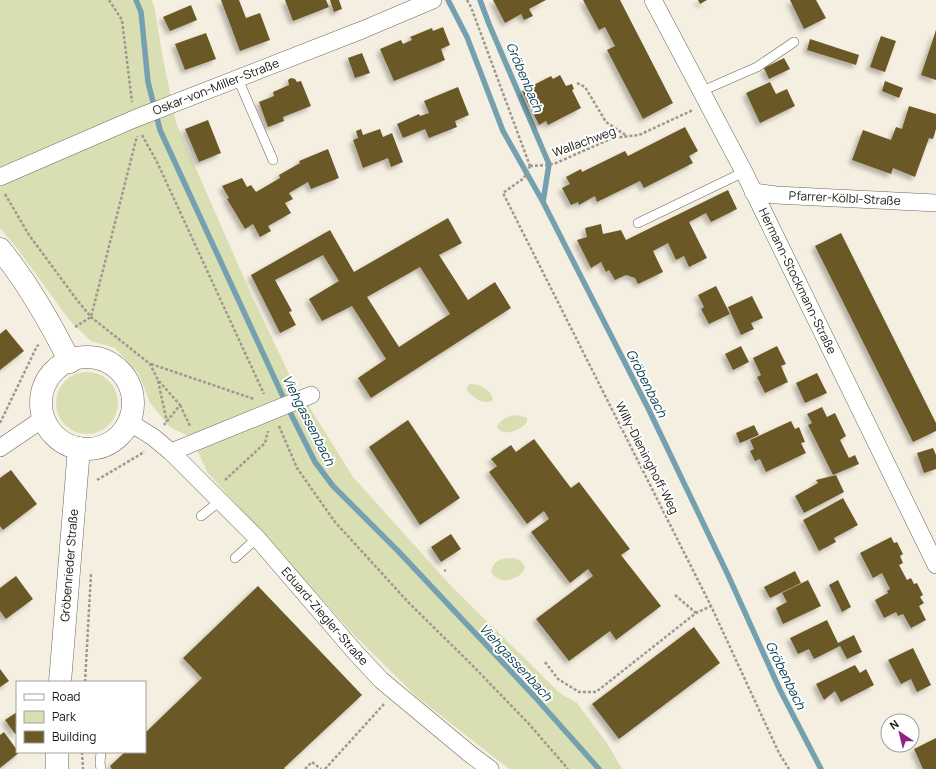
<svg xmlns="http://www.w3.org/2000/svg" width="936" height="769" font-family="Manrope,sans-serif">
  <defs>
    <filter id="shadow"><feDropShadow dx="-3.5" dy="3.5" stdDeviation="2" flood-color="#0004"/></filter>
  </defs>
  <rect width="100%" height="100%" fill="#f5efe1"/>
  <path fill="#dadfb3" d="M0,0H151L154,5L162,53L176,123L251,294L289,374L353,477L453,588L561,694L577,703L607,743L622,769H509L417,697L356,637L207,472L192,438L170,427L150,403L139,374L115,348L91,341L70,321L16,247L0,228Z
    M56 403a31 31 0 1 1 62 0a31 31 0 1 1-62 0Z
    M470,384C480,384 492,390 493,400C484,406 473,398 467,390V387Z
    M516,415L522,416L527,418V422C521,430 504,438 497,427C500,419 508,416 516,415Z
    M515,558L520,560L525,566C524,577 506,584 497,578C494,577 492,573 491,571C494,559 504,558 515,558Z"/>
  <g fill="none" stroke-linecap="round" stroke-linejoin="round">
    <path stroke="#74a0af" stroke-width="5.5" d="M136,0L141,12L148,82L160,130L291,414L315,462L333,486L399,552L535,697L599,769
      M448,0L467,37L503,131L543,202
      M480,0L489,24L549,164L543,202L648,408L728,575L780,690L821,769"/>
  </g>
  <path fill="#6b5928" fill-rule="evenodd" filter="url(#shadow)" d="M221,0H239L246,18L260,13L270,40L240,51Z
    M285,0H326L329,7L293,21Z
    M330,0H339L342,9L334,12Z
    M493,0H546L529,9L533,16L524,20L521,14L505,23Z
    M583,0H620L673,103L643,119L607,50L615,46L605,27L599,30Z
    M698,0H707L700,4Z
    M790,0H816L826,18L804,29Z
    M191,5L197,20L170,31L163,17Z
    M443,27L450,45L441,49L445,60L394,81L380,49L401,40L403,44L412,40L410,37L432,28L433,31Z
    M936,30V80L921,75Z
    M206,33L216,59L185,70L175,44Z
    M881,36L896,41L885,72L870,67Z
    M810,39L859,55L856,65L807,50Z
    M362,53L370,73L355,78L348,58Z
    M784,58L790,69L769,79L764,68Z
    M560,75L566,86L572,84L574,89L572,90L581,108L548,125L546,121L539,125L522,91L551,76L553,79Z
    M291,78L295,79L297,82L301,81L311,106L283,117L284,121L268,127L259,102L274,96L273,92L289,85L288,80Z
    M885,81L903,88L899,98L882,91Z
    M770,82L776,94L787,89L795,106L760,123L746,93Z
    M458,87L469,115L455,121L457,127L429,138L425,129L403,138L397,124L419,114L420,116L429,113L424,101Z
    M909,106L936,114V129L933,139L929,138L915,177L893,168L891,174L852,160L863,130L891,140L896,127L902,129Z
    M208,120L221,153L199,162L185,129Z
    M685,127L698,151L689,156L693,163L644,188L640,181L597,202L595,196L579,205L578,202L571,205L562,188L570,184L566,177L581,169L582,172L625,151L628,156Z
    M361,129L363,135L380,129L383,137L392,133L403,162L391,167L388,158L363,168L353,140L358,138L356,131Z
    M328,149L339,178L311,189L308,182L289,193L293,199L285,203L291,213L268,226L271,231L260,237L253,224L245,229L227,199L229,198L222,186L242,178L247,187L251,185L256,192L280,178L279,175L300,163L299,161Z
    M728,190L737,209L711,222L706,213L689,222L707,258L689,267L684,256L676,260L668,243L653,251L663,272L638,284L635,278L626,275L615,280L609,270L606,272L601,262L591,268L577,240L587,237L585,228L601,224L603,234L621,230L626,240Z
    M448,218L462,243L439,255L468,300L495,282L511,308L371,398L358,378L386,359L352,306L322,321L309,299L339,281L323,255L275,280L292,311L289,312L296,325L280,333L251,275L330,230L354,272ZM420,267L450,314L399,347L367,297Z
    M841,233L936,423V431L913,442L815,246Z
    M716,286L730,314L709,324L701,309L704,307L698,295Z
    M752,296L763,318L751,323L754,329L741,335L728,307Z
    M6,329L24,351L0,370V334Z
    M741,346L749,362L733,370L725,354Z
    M777,346L786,364L781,366L788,382L765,393L757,377L761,375L753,358Z
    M817,373L827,393L805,403L796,383Z
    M822,407L827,417L835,413L846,436L840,440L849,458L855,455L859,464L833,475L808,425L812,423L807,414Z
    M408,420L460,498L420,525L369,447Z
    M791,421L795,429L799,427L805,442L801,443L806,453L766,472L760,459L755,461L750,451L754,449L750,440Z
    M754,425L759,435L740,443L736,433Z
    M534,439L571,488L579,482L630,549L621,555L661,606L616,640L610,631L569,661L536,619L593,576L588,569L570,583L531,532L549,519L544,511L527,524L489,472L497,466L491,459L511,445L516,452Z
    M933,448L936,455V469L924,473L917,453Z
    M11,470L37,504L3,530L0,526V478Z
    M836,475L844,492L804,513L795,496L818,483L816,480Z
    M843,498L858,525L834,538L836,542L819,551L803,520Z
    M451,534L461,549L441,562L431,547Z
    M891,537L894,543L897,542L903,554L900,556L903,563L899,565L907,580L911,578L914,584L917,583L923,595L920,597L924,603L919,606L926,620L911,628L903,614L898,616L896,612L884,618L875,600L888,593L887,591L890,589L882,573L873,578L860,553Z
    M795,571L801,583L770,598L764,587Z
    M16,576L33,599L6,619L0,611V588Z
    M808,580L821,606L783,624L776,608L787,602L782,593Z
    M838,580L851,607L842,612L829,585Z
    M258,586L362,695L284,768L285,769H112L110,766L125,752H145V733L202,678L183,658Z
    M827,620L838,643L854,635L862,652L847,659L840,646L814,659L809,649L798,654L790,638Z
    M694,627L720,663L619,739L592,704Z
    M913,648L931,685L917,692L911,679L901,684L888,660Z
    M855,665L860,673L866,669L874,685L841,702L835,691L824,700L816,684Z
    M0,669L9,681L0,687Z
    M17,712V733L15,734L5,720Z
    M4,732L17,750V752H20L0,768V735Z
    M936,738V769H923L914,749Z"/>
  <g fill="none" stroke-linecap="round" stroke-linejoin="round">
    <g stroke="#6c675b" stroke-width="10">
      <path id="lane" d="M238,79L273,160
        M702,91L757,67L794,42
        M638,223L744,172
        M201,516L220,501
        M235,558L257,538
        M101,752L100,763L101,769"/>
    </g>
    <g stroke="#6c675b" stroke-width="18">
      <g id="street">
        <path id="s1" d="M653,0L744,172L936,565"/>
        <path id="s2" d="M0,177L134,119L362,30L433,0"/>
        <path id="s3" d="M753,192L776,195L936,203"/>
        <path id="s4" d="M129,422L153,437L171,452L257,538L355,652L381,680L470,754L490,769"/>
        <path d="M0,448L44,418"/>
        <path d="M171,452L311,395"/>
      </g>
    </g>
    <g stroke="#6c675b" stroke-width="23">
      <g id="secondary">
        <path d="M0,249C28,283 50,322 70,362"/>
        <circle cx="87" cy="403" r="46"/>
        <path id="s5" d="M60,682L79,448"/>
        <path d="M57,769V752"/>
      </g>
    </g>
    <path stroke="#9d998e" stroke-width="2.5" stroke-dasharray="3 2" stroke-linecap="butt" d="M109,0L122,20L132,102
      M467,0L471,7L530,166
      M577,83L585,87L606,122L627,136
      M142,135L157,162L264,394
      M530,166L524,178L503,193L711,606L779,753L789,769
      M530,166L547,165L556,163L613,138L639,135L693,110
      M5,194L29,235L77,300L91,317L150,364L158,380L180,405L164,425
      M75,327L91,317L137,136
      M151,364L254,399
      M158,381L167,422
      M180,405L190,426
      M0,423L37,346L39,345
      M279,426L297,468L335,522L409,603L472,665L529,724L568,769
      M97,480L141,454L144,451
      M225,480L265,443L268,431
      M444,571L446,570
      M675,595L696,613
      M545,662L558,679L579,692H596L696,613L711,606
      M85,682L91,574
      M82,752L83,769
      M305,769L312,762L321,769
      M325,769L384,704"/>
    <use href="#lane" stroke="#fff" stroke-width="9"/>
    <use href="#street" stroke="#fff" stroke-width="17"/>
    <use href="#secondary" stroke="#fff" stroke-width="22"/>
  </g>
  <g text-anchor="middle" stroke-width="4" stroke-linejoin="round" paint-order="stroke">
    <g font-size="12" fill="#15140f" stroke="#fff">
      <text dy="4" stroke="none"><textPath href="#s2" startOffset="234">Oskar-von-Miller-Straße</textPath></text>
      <text transform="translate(584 142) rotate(-20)" y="4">Wallachweg</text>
      <text dy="4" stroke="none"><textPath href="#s3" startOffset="92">Pfarrer-Kölbl-Straße</textPath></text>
      <text dy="4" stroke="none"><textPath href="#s1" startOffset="316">Hermann-Stockmann-Straße</textPath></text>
      <text transform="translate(647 458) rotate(63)" y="4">Willy-Dieninghoff-Weg</text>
      <text dy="4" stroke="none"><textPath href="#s5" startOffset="117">Gröbenrieder Straße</textPath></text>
      <text dy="4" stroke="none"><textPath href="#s4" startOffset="277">Eduard-Ziegler-Straße</textPath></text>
    </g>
    <g font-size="13" font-style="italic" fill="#094152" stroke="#fff">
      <text transform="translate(525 77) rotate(67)" y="5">Gröbenbach</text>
      <text transform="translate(647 383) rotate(63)" y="5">Gröbenbach</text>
      <text transform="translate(309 420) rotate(63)" y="5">Viehgassenbach</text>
      <text transform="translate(516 662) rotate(47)" y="5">Viehgassenbach</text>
      <text transform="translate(786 675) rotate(64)" y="5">Gröbenbach</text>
    </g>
  </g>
  <rect x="16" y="681" width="130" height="72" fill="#ffffff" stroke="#a1a19f"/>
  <rect x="24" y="694" width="20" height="6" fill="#ffffff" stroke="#a1a19f"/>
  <text x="52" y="701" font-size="12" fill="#15140f">Road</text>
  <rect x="24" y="711" width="20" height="12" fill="#dadfb3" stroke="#a1a19f"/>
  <text x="52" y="721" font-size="12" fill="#15140f">Park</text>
  <rect x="24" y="731" width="20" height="12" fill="#6b5928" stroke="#a1a19f"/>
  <text x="52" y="741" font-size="12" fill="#15140f">Building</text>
  <g transform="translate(900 733) rotate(325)"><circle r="19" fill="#ffffff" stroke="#a1a19f"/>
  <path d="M0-3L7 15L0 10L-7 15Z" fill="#902182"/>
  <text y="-6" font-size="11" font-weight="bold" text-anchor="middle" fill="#15140f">N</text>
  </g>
</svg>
